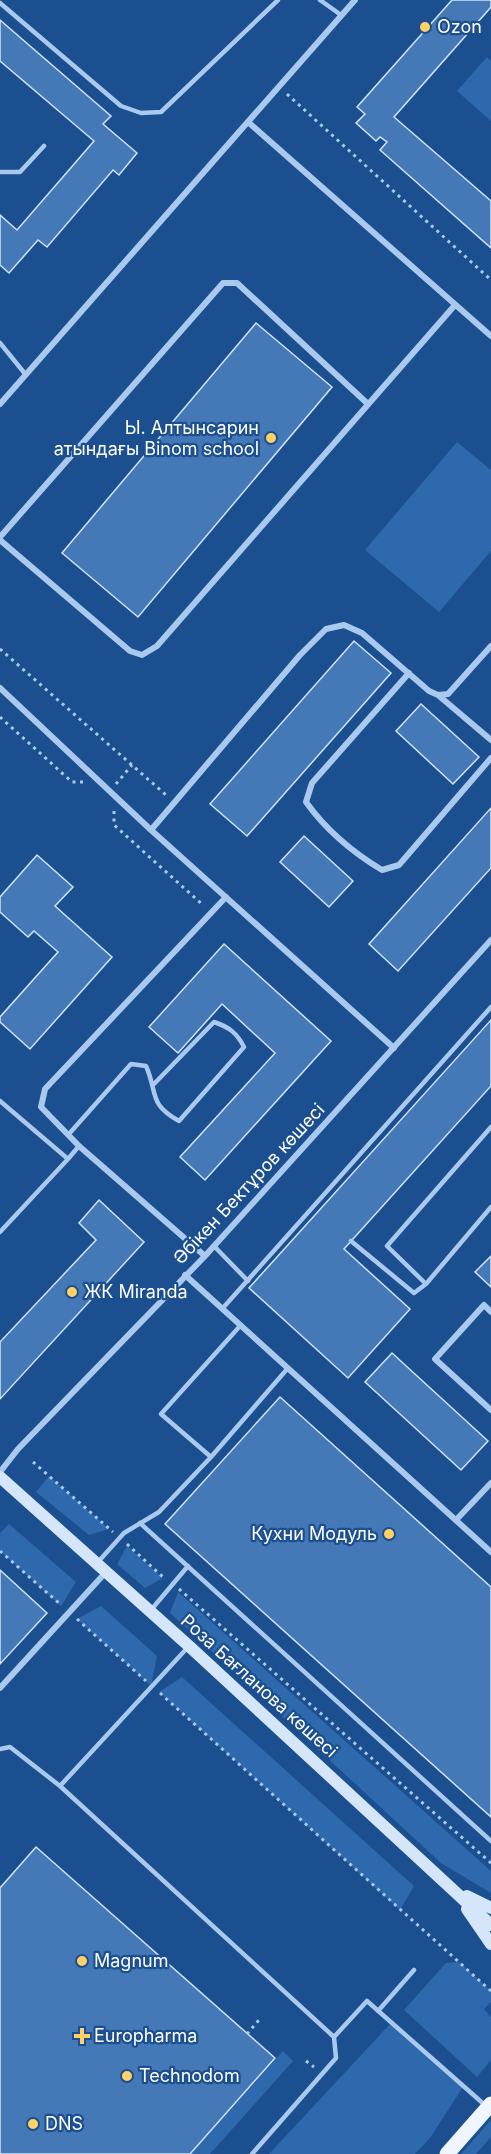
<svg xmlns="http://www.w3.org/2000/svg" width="491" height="2154" font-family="Inter,sans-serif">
  <rect width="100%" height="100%" fill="#1b4f8f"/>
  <path fill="#2e69ad" d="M487,57L491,61V121L457,91Z
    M457,442L491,470V551L439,612L365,550Z
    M49,1476L109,1529L89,1535L36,1492Z
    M9,1524L76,1582L61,1606L0,1551V1533Z
    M127,1546L163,1578L145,1588L117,1564Z
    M178,1592L491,1871V1893L441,1863L170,1613Z
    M101,1606L157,1656L151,1686L77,1619Z
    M182,1677L414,1886L400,1910L159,1692Z
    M459,1962L491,1991V2002L484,2009L491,2017V2060L477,2077L404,2010L446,1963Z
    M391,2023L463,2087L430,2138L415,2154H269Z
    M283,2051L293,2061L210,2154H190Z
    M491,2120V2137L476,2154H461Z"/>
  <path fill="#4478b7" stroke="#cfe3fa" stroke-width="1.5" d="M452,0H491V7L394,117L491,201V248L380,150L387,142L380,137L376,141L356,123L365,114L357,107Z
    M0,20L111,116L103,124L137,153L119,175L113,170L47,247L38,240L9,273L0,265V215L17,230L94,141L0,61Z
    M256,323L332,387L138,617L62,553Z
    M354,641L391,673L247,836L210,804Z
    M421,704L479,757L453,784L396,731Z
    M491,808V868L398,971L369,944Z
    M304,836L353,881L329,907L280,862Z
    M37,855L73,887L55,906L112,957L30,1049L0,1022V1017L58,952L34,931L28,937L0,912V897Z
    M224,944L331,1041L205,1180L180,1157L275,1053L222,1004L178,1053L149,1027Z
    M491,1020V1086L344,1249L410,1309L348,1378L249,1288Z
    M99,1200L144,1242L0,1399V1342L96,1240L79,1223Z
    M491,1256V1287L475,1272Z
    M392,1353L488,1441L461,1470L365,1382Z
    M280,1397L491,1587V1817L165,1524Z
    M0,1570L47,1613L0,1664Z
    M36,1847L275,2058L190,2154H0V1888Z"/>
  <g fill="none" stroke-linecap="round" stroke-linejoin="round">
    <path stroke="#a9c9ee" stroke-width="3" stroke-dasharray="3 4.5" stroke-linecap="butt" d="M287,94L491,280
      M0,649L166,795
      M0,717L72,782H85
      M116,784L132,765
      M114,811V825L204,906
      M33,1462L113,1532
      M127,1544L164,1578
      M0,1551L61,1605
      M179,1589L491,1863
      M77,1619L146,1681
      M160,1693L491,1991
      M247,2034L259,2020
      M306,2061L314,2067"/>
    <path stroke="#a9c9ee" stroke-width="4.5" d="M320,0L341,15
      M0,3L121,106L141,113L161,112L278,0
      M0,172H20L44,146
      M0,343L26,375
      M0,1101L68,1159L0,1232
      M491,1127L387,1246L426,1284L491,1207
      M68,1135L131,1064L146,1066C158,1093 148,1104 179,1121L244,1047C237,1033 229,1027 214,1022L154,1084
      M68,1159L79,1146
      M351,1241L414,1293L426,1284
      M214,1246L248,1281
      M222,1309L491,1007
      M211,1457L161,1414L240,1326
      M140,1523L491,1841
      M98,1562L124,1533L159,1512L211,1457L288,1368
      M151,1610L188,1566
      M0,1749L10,1747L60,1786L189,1646
      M60,1786L334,2037
      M378,2011L414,1970
      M252,2154L336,2058L334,2037L367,2001L486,2106"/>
    <path stroke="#a9c9ee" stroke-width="6" d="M248,122L491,336
      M0,404L355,0
      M0,537L223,283H237L368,404
      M0,540L130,651L142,655L157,646L455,305
      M409,673L312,783L306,802C326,830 352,852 382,870L399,865L491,758
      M0,688L151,830L394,1048
      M438,695L491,740
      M151,830L300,655L326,629L344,625L362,633L429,691L438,695L448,694L491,646
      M205,1256L79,1146L41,1107L45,1089L226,897
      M185,1275L491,1552
      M491,1312L484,1305L435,1359L491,1410
      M0,1472L18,1449L205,1256L491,940
      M457,1519L491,1483
      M0,1688L106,1572"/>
    <path stroke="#d6e6fa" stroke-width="12" d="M0,1477L189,1646L491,1925
      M467,1896L491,1908
      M467,1909L491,1944"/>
    <path stroke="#f0f6ff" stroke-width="15" d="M447,2154L491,2104"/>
  </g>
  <g fill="#ffd166" stroke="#1b4f8f" stroke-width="2">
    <circle cx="425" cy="27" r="6"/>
    <circle cx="271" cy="438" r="6"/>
    <circle cx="72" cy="1292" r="6"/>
    <circle cx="389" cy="1534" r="6"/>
    <circle cx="82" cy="1961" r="6"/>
    <path d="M79 2027h6v6h6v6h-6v6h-6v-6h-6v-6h6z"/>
    <circle cx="127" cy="2076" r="6"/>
    <circle cx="33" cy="2124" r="6"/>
  </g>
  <g text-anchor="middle" stroke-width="4.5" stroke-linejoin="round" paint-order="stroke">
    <g font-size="18" fill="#fff" stroke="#1b4f8f" text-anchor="start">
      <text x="437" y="33">Ozon</text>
      <text x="259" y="434" text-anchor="end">Ы. Алтынсарин<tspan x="259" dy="21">атындағы Binom school</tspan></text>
      <text x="84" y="1298">ЖК Miranda</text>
      <text x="377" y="1540" text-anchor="end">Кухни Модуль</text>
      <text x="94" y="1967">Magnum</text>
      <text x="94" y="2042">Europharma</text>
      <text x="139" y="2082">Technodom</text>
      <text x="45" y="2130">DNS</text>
    </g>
    <g font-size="18" fill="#fff" stroke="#1b4f8f">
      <text transform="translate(249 1184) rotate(-47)" y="6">Әбікен Бектұров көшесі</text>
      <text transform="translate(259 1686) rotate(42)" y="6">Роза Бағланова көшесі</text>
    </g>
  </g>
</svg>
